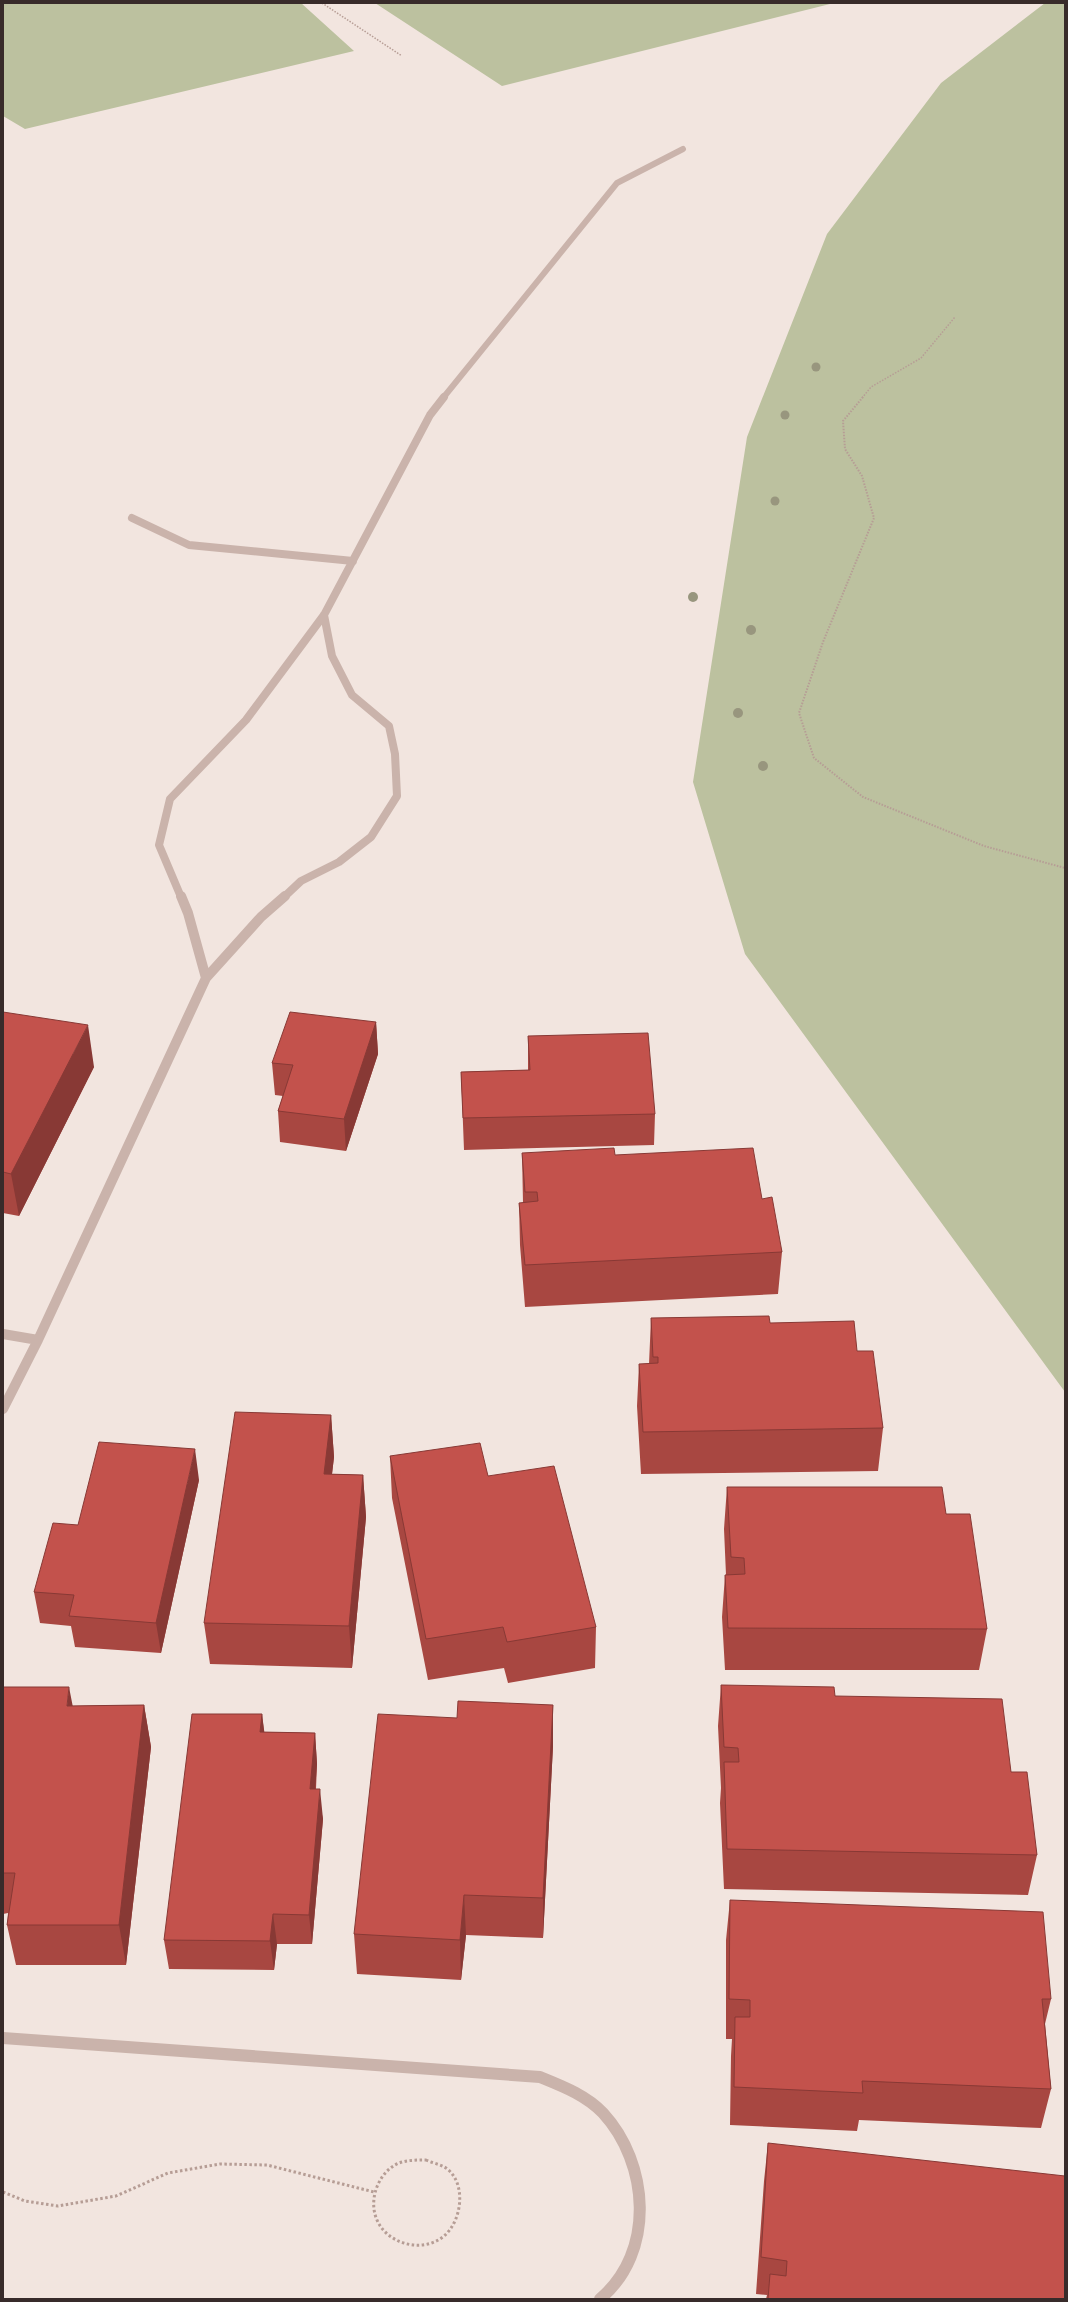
<svg xmlns="http://www.w3.org/2000/svg" width="1068" height="2302" font-family="Jost,sans-serif">
  <rect width="100%" height="100%" fill="#f2e5df"/>
  <path fill="#bcc19f" d="M3,3H301L354,51L25,129L3,116Z
    M375,3H834L502,86Z
    M1045,3H1065V1392L745,954L693,782L747,437L827,234L941,83Z"/>
  <g fill="none" stroke-linecap="round" stroke-linejoin="round">
    <path stroke="#b69d95" stroke-width="1.5" stroke-dasharray="1.5 1.5" stroke-linecap="butt" d="M322,3L402,56
      M862,398L871,387L921,358L955,317"/>
    <path stroke="#b69d95" stroke-width="2" stroke-dasharray="1.5 1.5" stroke-linecap="butt" d="M863,397L843,421L845,449L862,476L874,518L823,642L799,713L814,758L863,797L984,846L1065,868"/>
    <path stroke="#b69d95" stroke-width="3" stroke-dasharray="2.5 2.5" stroke-linecap="butt" d="M426,2160C432,2163 440,2164 446,2168C467,2183 462,2221 444,2236C423,2254 387,2244 377,2220C368,2200 378,2172 399,2163C407,2160 417,2160 426,2160Z
      M3,2192L25,2201L58,2206L116,2196L168,2173L220,2164L267,2165L374,2192"/>
    <path stroke="#cab3ab" stroke-width="12" d="M3,2038L540,2077C562,2086 586,2095 603,2113C649,2163 656,2252 600,2299"/>
    <path stroke="#cab3ab" stroke-width="6" d="M443,398L617,183L683,149"/>
    <path stroke="#cab3ab" stroke-width="8" d="M132,518L189,545L353,561
      M181,897L159,845L170,799L246,720L324,615L430,415L444,397
      M284,897L301,881L339,862L371,837L397,796L395,754L389,726L352,695L332,656L324,615"/>
    <path stroke="#cab3ab" stroke-width="10" d="M181,896L188,913L206,978
      M3,1334L38,1340
      M3,1409L38,1340L206,978L261,917L285,896"/>
  </g>
  <g fill="#98967e">
    <circle cx="816" cy="367" r="4.5"/>
    <circle cx="785" cy="415" r="4.5"/>
    <circle cx="775" cy="501" r="4.5"/>
    <circle cx="693" cy="597" r="5"/>
    <circle cx="751" cy="630" r="5"/>
    <circle cx="738" cy="713" r="5"/>
    <circle cx="763" cy="766" r="5"/>
  </g>
  <path fill="#a84741" d="M3,1012L94,1067L19,1216L3,1213Z
    M376,1022L378,1054L346,1151L280,1142L278,1111L283,1096L275,1095L272,1063Z
    M528,1036L655,1114L654,1145L464,1150L461,1072L528,1070Z
    M522,1153L615,1155L762,1199L782,1252L778,1294L525,1307L520,1245L519,1203H523Z
    M651,1318L770,1323L857,1351L883,1428L878,1471L641,1474L637,1406L639,1364H649Z
    M331,1415L334,1457L332,1474L363,1475L366,1517L352,1668L210,1664L204,1623Z
    M390,1456L488,1476L596,1627L595,1668L508,1683L504,1668L428,1680L392,1498Z
    M199,1480L161,1653L75,1647L71,1626L40,1623L34,1592L78,1525Z
    M727,1487L946,1514L987,1629L979,1670H725L722,1617L725,1575H726L724,1529Z
    M721,1685L835,1696L1011,1772L1037,1855L1028,1895L724,1889L720,1803L721,1788L718,1726Z
    M3,1687L73,1706L144,1705L151,1747L126,1965H16L7,1925L8,1913L3,1914Z
    M553,1705V1746L543,1938L466,1935L461,1980L357,1974L354,1934L457,1718Z
    M262,1714L264,1732L315,1733L317,1764L316,1789L323,1819L312,1944H277L274,1970L169,1969L164,1940Z
    M730,1900L1051,1999L1045,2024L1051,2089L1041,2128L859,2120L857,2131L730,2125L731,2056L732,2039H726V1940Z
    M768,2143L1065,2299H766L767,2295L756,2294L764,2181Z"/>
  <path fill="#883935" d="M376,1022L378,1054L346,1151L344,1119Z
    M88,1025L94,1067L19,1216L11,1174Z
    M331,1415L334,1457L327,1516L324,1474Z
    M195,1449L199,1480L161,1653L156,1623Z
    M363,1475L366,1517L352,1668L349,1626Z
    M69,1687L77,1728L67,1706Z
    M144,1705L151,1747L126,1965L119,1925Z
    M553,1705V1746L543,1938V1898Z
    M262,1714L266,1745L260,1732Z
    M315,1733L317,1764L313,1820L310,1789Z
    M320,1789L323,1819L312,1944L309,1915Z
    M464,1895L466,1935L461,1980L460,1940Z
    M273,1914L277,1944L274,1970L270,1941Z"/>
  <path fill="#c3524c" stroke="#883935" d="M3,1012L88,1025L11,1174L3,1172Z
    M290,1012L376,1022L344,1119L278,1111L293,1065L272,1063Z
    M648,1033L655,1114L463,1118L461,1072L530,1070L528,1036Z
    M614,1148L615,1155L753,1148L762,1199L772,1197L782,1252L525,1265L519,1203L538,1201L537,1192H525L522,1153Z
    M769,1316L770,1323L854,1321L857,1351H873L883,1428L643,1432L639,1364L658,1363V1357H653L651,1318Z
    M235,1412L331,1415L324,1474L363,1475L349,1626L204,1623Z
    M99,1442L195,1449L156,1623L69,1616L74,1595L34,1592L53,1523L78,1525Z
    M480,1443L488,1476L554,1466L596,1627L507,1642L503,1627L426,1639L390,1456Z
    M727,1487H942L946,1514H970L987,1629L728,1628L725,1575L745,1574L744,1558L731,1557Z
    M721,1685L834,1687L835,1696L1002,1699L1011,1772H1027L1037,1855L727,1849L724,1762H739L738,1748L724,1747Z
    M3,1687H69L67,1706L144,1705L119,1925H7L15,1873H3Z
    M458,1701L553,1705L543,1898L464,1895L460,1940L354,1934L378,1714L457,1718Z
    M192,1714H262L260,1732L315,1733L310,1789H320L309,1915L273,1914L270,1941L164,1940Z
    M730,1900L1043,1912L1051,1999H1042L1051,2089L862,2081L863,2093L734,2087L735,2017H750V2000L729,1999Z
    M768,2143L1065,2176V2299H768L770,2274L786,2276L787,2261L761,2257Z"/>
  <rect width="1068" height="2302" fill="none" stroke="#382b2a" stroke-width="8"/>
</svg>
